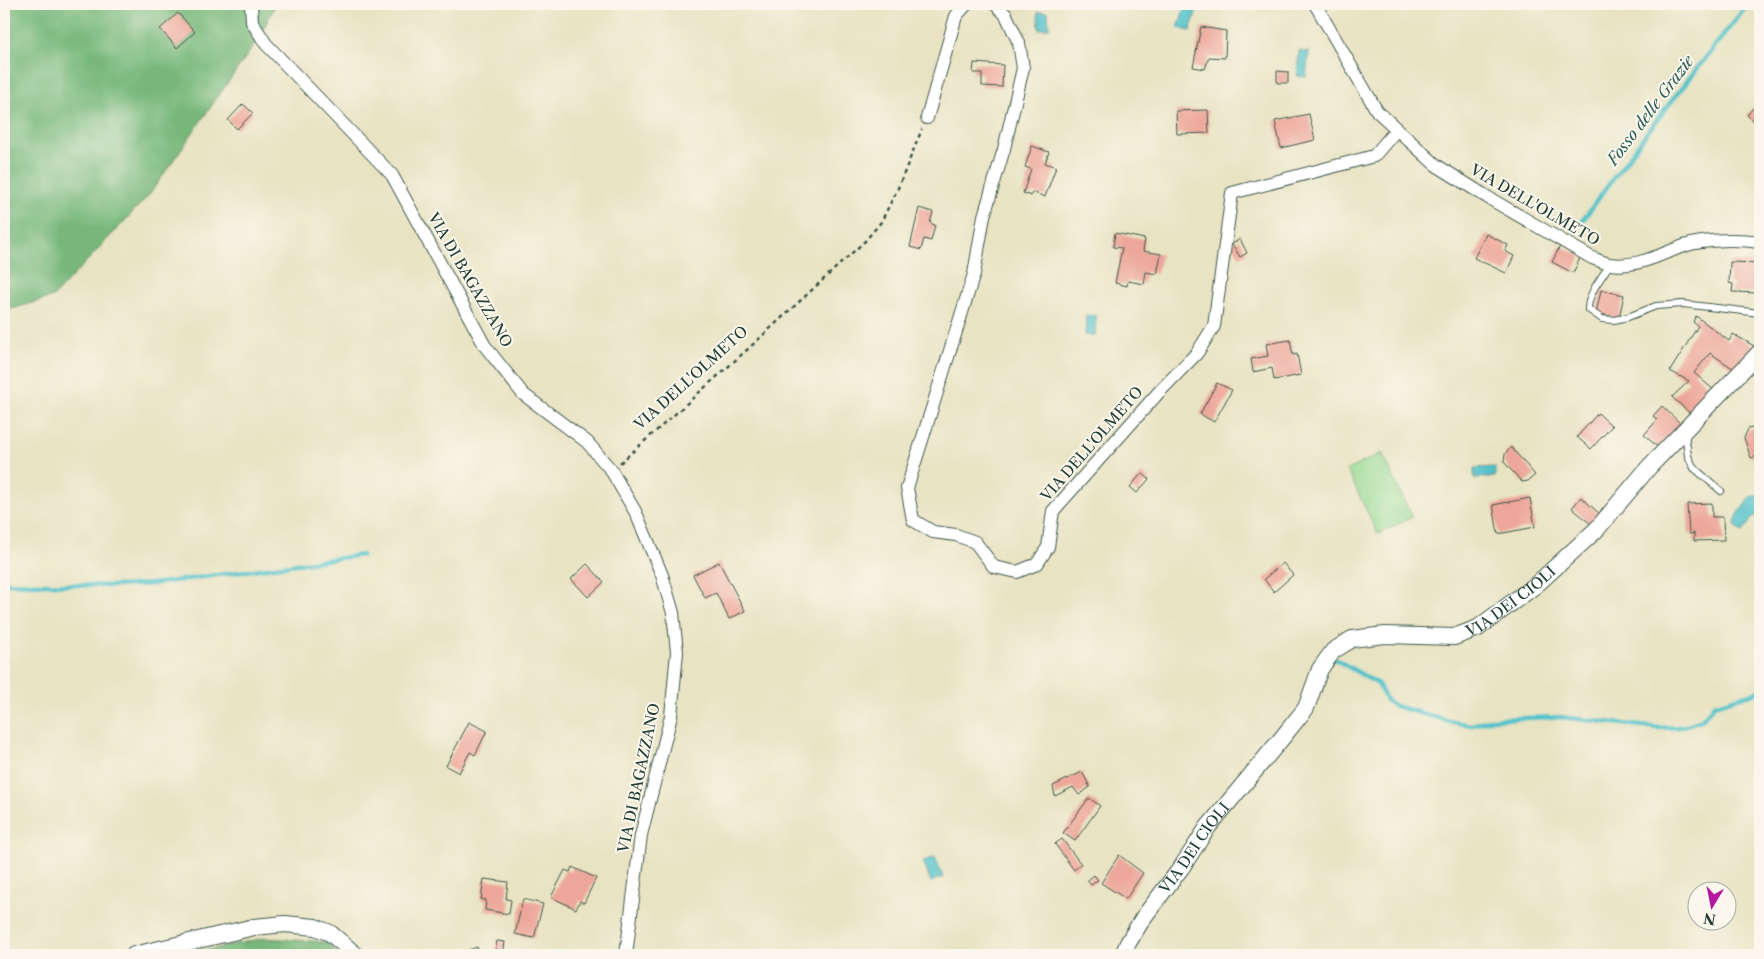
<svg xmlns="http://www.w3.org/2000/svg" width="1764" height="959" font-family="'Libre Caslon Text',serif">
  <rect width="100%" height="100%" fill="#fbf7ec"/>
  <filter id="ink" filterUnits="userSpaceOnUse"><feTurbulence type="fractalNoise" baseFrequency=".02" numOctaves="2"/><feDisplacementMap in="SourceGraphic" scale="10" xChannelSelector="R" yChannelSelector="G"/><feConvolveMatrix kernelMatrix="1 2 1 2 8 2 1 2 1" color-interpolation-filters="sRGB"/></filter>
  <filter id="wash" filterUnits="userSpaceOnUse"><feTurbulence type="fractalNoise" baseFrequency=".0096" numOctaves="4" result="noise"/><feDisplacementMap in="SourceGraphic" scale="20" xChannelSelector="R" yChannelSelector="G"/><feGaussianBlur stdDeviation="1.12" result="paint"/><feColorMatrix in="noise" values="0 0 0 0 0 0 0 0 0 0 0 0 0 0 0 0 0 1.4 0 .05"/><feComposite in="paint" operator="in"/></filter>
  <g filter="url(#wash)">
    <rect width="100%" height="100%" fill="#e8e3c2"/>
    <path fill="#94d890" stroke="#5a8a62" d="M1382,453L1412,517L1378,534L1347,470Z"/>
    <path fill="#77b87a" stroke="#4b7a57" d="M4,4H276L257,41L149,195L53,297L4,311Z
      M265,938L327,942L339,955H184Z"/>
    <path fill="#54c2ca" stroke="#3a807f" d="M1185,6L1197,10L1190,31L1178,28Z
      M1038,12H1048L1049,28L1039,29Z
      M1299,51L1309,52L1306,77L1297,76Z
      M1086,315L1096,316L1095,335H1085Z
      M1495,467V477L1474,478V468Z
      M1756,495L1760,500V514L1753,517L1743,532L1739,530L1735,525C1735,514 1745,507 1750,497Z
      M935,857L943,877L931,882L923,861Z"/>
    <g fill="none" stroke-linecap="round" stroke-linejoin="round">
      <path stroke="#54c2ca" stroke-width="4.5" d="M1574,232L1648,131L1748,4
        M4,583L115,586L152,584L362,555
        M1335,659L1378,684L1386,700L1395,706L1453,722L1472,725L1492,719L1560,717L1659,728L1681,727L1701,720L1714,705L1760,691"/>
    </g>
    <g id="blocks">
      <path fill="#eda79a" d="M178,13L195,32L177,48L160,29Z
        M1201,27L1226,31L1225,58L1209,57L1205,69L1193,67Z
        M974,63L1003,65L1002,87L982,86V73H973Z
        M1277,71L1288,72V83H1277Z
        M1760,100V119H1759L1756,123L1747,115Z
        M243,104L253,113L237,129L228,120Z
        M1208,110L1209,133L1177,134L1176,111Z
        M1309,114L1315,140L1281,148L1275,121Z
        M1032,146L1049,152L1045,163L1056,167L1045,197L1032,192L1031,196L1023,193L1031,169L1025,167Z
        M919,208L933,212L930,223L935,225L931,241L924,239L921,250L910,247Z
        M1115,233L1145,239L1143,251L1161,254L1157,274L1146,272L1144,284L1128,281L1127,286L1115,283L1122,248L1113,247Z
        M1486,234L1508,245L1505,251L1514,256L1506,273L1474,258Z
        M1240,239L1247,253L1240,257L1232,244Z
        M1560,246L1581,256L1573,273L1552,262Z
        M1730,262L1760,263V293L1732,292L1733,284L1729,283Z
        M1601,290L1624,295L1619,318L1596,313Z
        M1696,316L1729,341L1733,334L1754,346L1734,369L1710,353L1694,373L1715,391L1691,414L1672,397L1689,381L1670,371L1698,326L1693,322Z
        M1290,340L1293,355L1297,354L1301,375L1274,380L1272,368L1253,372L1251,359L1268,356L1266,344Z
        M1217,383L1232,390L1214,422L1200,414Z
        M1662,406L1681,424L1659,448L1644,435L1657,420L1653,416Z
        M1598,413L1612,426L1591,449L1577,437Z
        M1760,426V455L1751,458L1744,438L1748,429Z
        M1511,447L1535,475L1528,481L1522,482L1504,462L1505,454Z
        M1142,473L1149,479L1137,493L1130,487Z
        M1581,497L1601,515L1592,525L1572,508Z
        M1530,498L1535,527L1498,534L1493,505Z
        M1712,503V517H1723L1724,540L1694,541V533L1689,534L1687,504Z
        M719,562L745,611L729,619L716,593L705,598L693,575Z
        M1283,563L1293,575L1274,592L1264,579Z
        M587,564L604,582L588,597L571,579Z
        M469,722L487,731L475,755L470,752L459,773L446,766Z
        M1082,772L1090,787L1079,795L1073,787L1055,796L1053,786Z
        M1089,798L1100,806L1075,841L1063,833Z
        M1062,839L1081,864L1074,870L1055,844Z
        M1119,855L1143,873L1126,899L1101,883Z
        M572,867L596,878L584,903L580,901L576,909L551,897L565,870L570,872Z
        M1094,875L1098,880L1091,885L1087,881Z
        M484,879L508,882L506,899L511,900L509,914L485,910L486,900L481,899Z
        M523,899L543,904L534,938L515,934Z
        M497,941L505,942L503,955H494Z
        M477,947L480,955H457Z"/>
    </g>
  </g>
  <g filter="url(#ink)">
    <use href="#blocks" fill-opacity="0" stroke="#3d5649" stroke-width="1"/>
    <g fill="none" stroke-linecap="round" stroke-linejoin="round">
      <g stroke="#3d5649" stroke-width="8">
        <path id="service" d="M1610,264C1602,277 1588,293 1588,309L1602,319L1614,320L1628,317L1656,306L1683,304L1760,313
          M1685,432L1688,456L1694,468L1721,491"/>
      </g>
      <g stroke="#3d5649" stroke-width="14">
        <path id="minor" d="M251,4L252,22L266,44L392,175L485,346L523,394L587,442L611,470L636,513L662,575L673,613L677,652L671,716L641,835L626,955
          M995,4L1006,15L1019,43L1023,68L1004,149L984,216L974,274L907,488L913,520L933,532L956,535L975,542L994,567L1017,572L1037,564L1048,547L1053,511L1159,392L1197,353L1214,326L1232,193L1374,156L1397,129
          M1315,4L1377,111L1436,165L1487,197L1592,258C1598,260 1604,263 1610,264C1638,268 1660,254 1684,246C1705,239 1739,239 1760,242
          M927,118L956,16L967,4"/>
      </g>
      <g stroke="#3d5649" stroke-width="18">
        <g id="tertiary">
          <path d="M134,955L254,927L285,924L315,927L330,933L356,955"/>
          <path id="s1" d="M1123,955L1128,943L1143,918L1181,868L1208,827L1282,738L1306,708L1320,669L1333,651L1352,639L1385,635L1454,637L1478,628L1537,584L1597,529L1649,467L1760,352"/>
        </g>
      </g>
      <path stroke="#3d5649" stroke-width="2.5" stroke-dasharray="4 4" stroke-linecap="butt" d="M592,8V4
        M620,463L748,349L865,241L881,222L898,188L922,129"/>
      <use href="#service" stroke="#fff" stroke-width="6"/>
      <use href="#minor" stroke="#fff" stroke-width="12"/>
      <use href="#tertiary" stroke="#fff" stroke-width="16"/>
    </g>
  </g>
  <g text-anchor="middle" stroke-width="4" stroke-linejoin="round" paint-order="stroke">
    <g font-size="15" fill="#1f3d34" stroke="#fbf7ec">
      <text transform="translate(1535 205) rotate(30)" y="5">VIA DELL'OLMETO</text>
      <text transform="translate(470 280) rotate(60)" y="5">VIA DI BAGAZZANO</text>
      <text transform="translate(691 378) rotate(-42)" y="5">VIA DELL'OLMETO</text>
      <text transform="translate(1092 444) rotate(-49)" y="5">VIA DELL'OLMETO</text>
      <text dy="5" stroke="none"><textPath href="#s1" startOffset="564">VIA DEI CIOLI</textPath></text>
      <text transform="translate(639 778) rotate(-78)" y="5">VIA DI BAGAZZANO</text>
      <text dy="5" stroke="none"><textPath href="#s1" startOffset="129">VIA DEI CIOLI</textPath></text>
    </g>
    <g font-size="16" font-style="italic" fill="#2c5e5a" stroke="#fbf7ec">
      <text transform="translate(1650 110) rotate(-53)" y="6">Fosso delle Grazie</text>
    </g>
  </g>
  <rect width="1764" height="959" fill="none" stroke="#fbf7ec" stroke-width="20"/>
  <g transform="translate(1712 906) rotate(190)"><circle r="24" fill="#fbf7ec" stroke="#a3ada2"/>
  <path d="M0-4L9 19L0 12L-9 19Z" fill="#b5179e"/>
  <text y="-8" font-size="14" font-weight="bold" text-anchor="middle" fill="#1f3d34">N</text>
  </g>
</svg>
